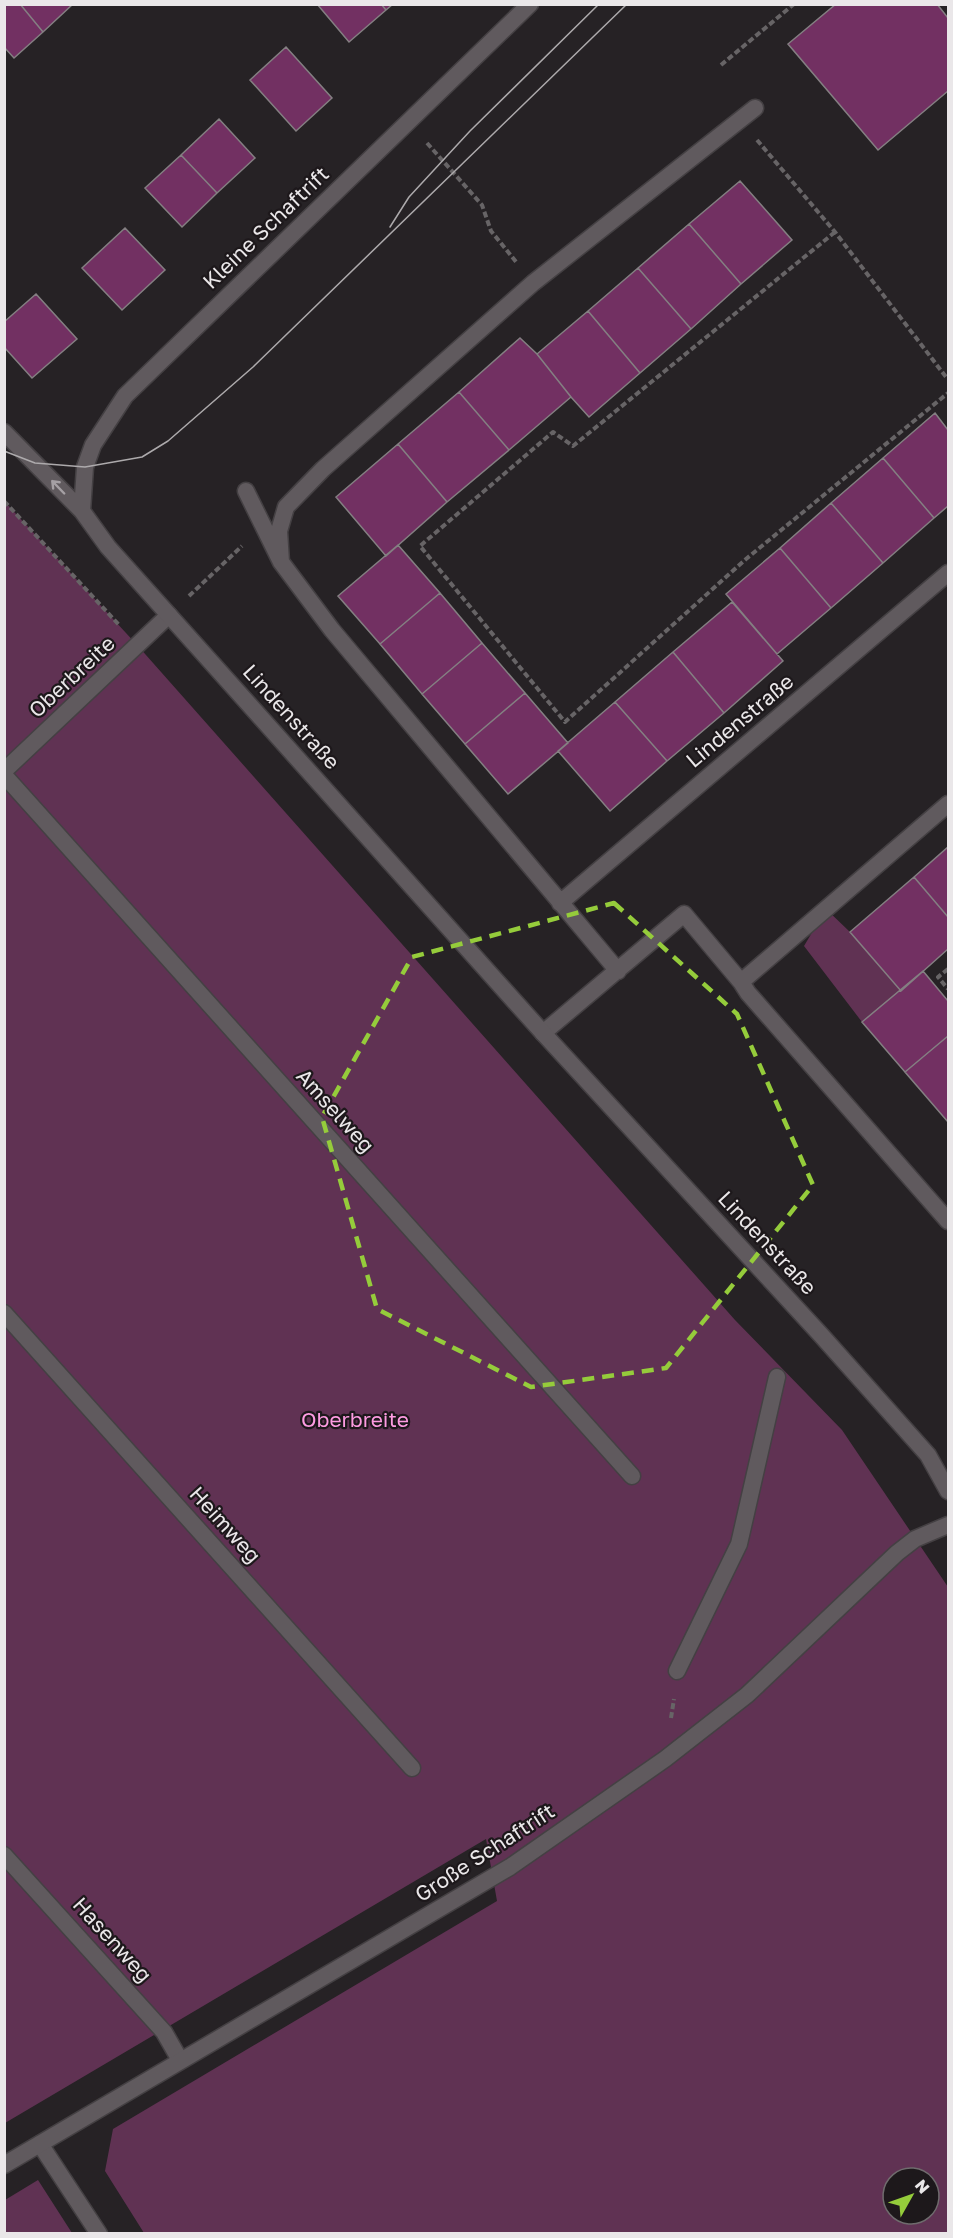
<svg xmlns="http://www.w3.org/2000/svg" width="953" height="2238" font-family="'Golos Text',sans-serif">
  <rect width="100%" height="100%" fill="#262225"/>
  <path fill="#603253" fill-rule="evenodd" d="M4,501L138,646L735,1320L842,1430L948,1587V2233H144L105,2171L113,2129L497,1901L486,1839L5,2123ZM893,2178H929V2214H893Z
    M826,909L850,932L901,991L862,1022L804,946Z
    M38,2180L72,2233H5V2200Z"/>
  <path fill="#723062" stroke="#847f82" stroke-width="1.5" d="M4,4H20L43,32L14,58L4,47Z
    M20,4H73L43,32Z
    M317,4H381L386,10L349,42Z
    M381,4H393L386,10Z
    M836,4H937L948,18V91L878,150L788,44Z
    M286,47L332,98L296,131L250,80Z
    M219,119L255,158L217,193L181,155Z
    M181,155L217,193L182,227L145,188Z
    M740,181L792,240L741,284L689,224Z
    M689,224L741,284L691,329L638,268Z
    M125,228L165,270L122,310L82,268Z
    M638,268L691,329L640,373L588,311Z
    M36,294L77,339L32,378L4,347V322Z
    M588,311L640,373L589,417L571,397L537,354Z
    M520,338L537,354L571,397L509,450L459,392Z
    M459,392L509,450L447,502L398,444Z
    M935,413L948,430V506L934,518L883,458Z
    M398,444L447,502L386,556L336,497Z
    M883,458L934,518L883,563L831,503Z
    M831,503L883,563L831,608L780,548Z
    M398,545L440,593L380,644L338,596Z
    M780,548L831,608L777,654L726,594Z
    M440,593L482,643L422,694L380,644Z
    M732,602L783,661L724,713L673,652Z
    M482,643L525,693L465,744L422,694Z
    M673,652L724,713L667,761L615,702Z
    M525,693L568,743L508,794L465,744Z
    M615,702L667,761L610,811L558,751Z
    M948,847V917L914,877Z
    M914,877L948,917V949L901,991L850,932Z
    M923,971L948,1001V1036L905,1072L862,1022Z
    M948,1036V1122L905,1072Z"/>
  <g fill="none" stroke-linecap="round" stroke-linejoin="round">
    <g stroke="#444043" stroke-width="19">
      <path id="service" d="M246,491L281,562L332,630L618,971
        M281,562L279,531L286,507L323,469L533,283L755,108
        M4,771L169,615
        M4,775L632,1476
        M560,903L948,573
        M741,982L748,993L948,1221
        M543,1033L684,914L741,982L948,804
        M4,1313L412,1768
        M677,1671L739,1544L777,1377
        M4,1855L164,2032L180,2060
        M40,2144L99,2234"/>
    </g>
    <g stroke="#444043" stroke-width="19">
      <path id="minor" d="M4,432L82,511L108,547L543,1033L821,1335L928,1455L948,1491
        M82,511L85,467L93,445L125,396L530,4"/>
    </g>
    <g stroke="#444043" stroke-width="19">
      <path id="tertiary" d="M4,2165L510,1867L665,1759L747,1695L897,1553L915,1539L948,1525"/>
    </g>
    <path stroke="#676466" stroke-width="4" stroke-dasharray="6 3" stroke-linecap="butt" d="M721,65L794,4
      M757,140L835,232L946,377L948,375
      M427,143L482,205L491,231L517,263
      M835,232L573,446L553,432L420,546L565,722L746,559L948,393
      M4,501L120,626
      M189,596L242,546
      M948,969L938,977L948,989
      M671,1718L674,1699"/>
    <use href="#service" stroke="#605a5e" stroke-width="16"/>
    <use href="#minor" stroke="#605a5e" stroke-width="16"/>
    <use href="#tertiary" stroke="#605a5e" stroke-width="16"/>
    <path stroke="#adaaac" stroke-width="1.5" d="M390,227L409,197L470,131L599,4
      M4,451L35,463L85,467L142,457L168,441L253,367L627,4"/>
  </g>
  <defs><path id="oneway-shaft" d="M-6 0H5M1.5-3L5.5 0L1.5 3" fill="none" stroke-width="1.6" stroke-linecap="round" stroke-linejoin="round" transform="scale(1.5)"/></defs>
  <use stroke="#a5a0a4" href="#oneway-shaft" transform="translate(58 487) rotate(-134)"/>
  <path fill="none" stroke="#95cc3b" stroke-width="4.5" stroke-dasharray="12 8" stroke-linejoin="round" d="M614,903L737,1014L813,1185L666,1368L531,1387L377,1309L322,1117L412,957Z"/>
  <g text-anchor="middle" stroke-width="4.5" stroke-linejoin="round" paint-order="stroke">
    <g font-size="21" fill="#eae7e9" stroke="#1d181b">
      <text transform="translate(266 228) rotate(-44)" y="7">Kleine Schaftrift</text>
      <text transform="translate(72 677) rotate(-43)" y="7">Oberbreite</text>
      <text transform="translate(291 717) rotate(48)" y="7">Lindenstraße</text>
      <text transform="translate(740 721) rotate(-40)" y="7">Lindenstraße</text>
      <text transform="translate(335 1111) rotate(48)" y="7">Amselweg</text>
      <text transform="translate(767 1243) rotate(47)" y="7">Lindenstraße</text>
      <text transform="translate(225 1525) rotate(48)" y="7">Heimweg</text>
      <text transform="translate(485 1853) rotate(-33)" y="7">Große Schaftrift</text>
      <text transform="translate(112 1940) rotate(48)" y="7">Hasenweg</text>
    </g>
    <g font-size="21" fill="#fd9be1" stroke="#1d181b">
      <text x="355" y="1427">Oberbreite</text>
    </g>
  </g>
  <rect width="953" height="2238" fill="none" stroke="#eae7e9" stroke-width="12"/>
  <g transform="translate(911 2196) rotate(50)"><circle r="28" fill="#1d181b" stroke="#6f6b6d" stroke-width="1.5"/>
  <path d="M0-4.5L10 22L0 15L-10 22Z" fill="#95cc3b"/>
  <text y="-9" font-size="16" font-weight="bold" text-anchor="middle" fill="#eae7e9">N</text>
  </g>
</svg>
